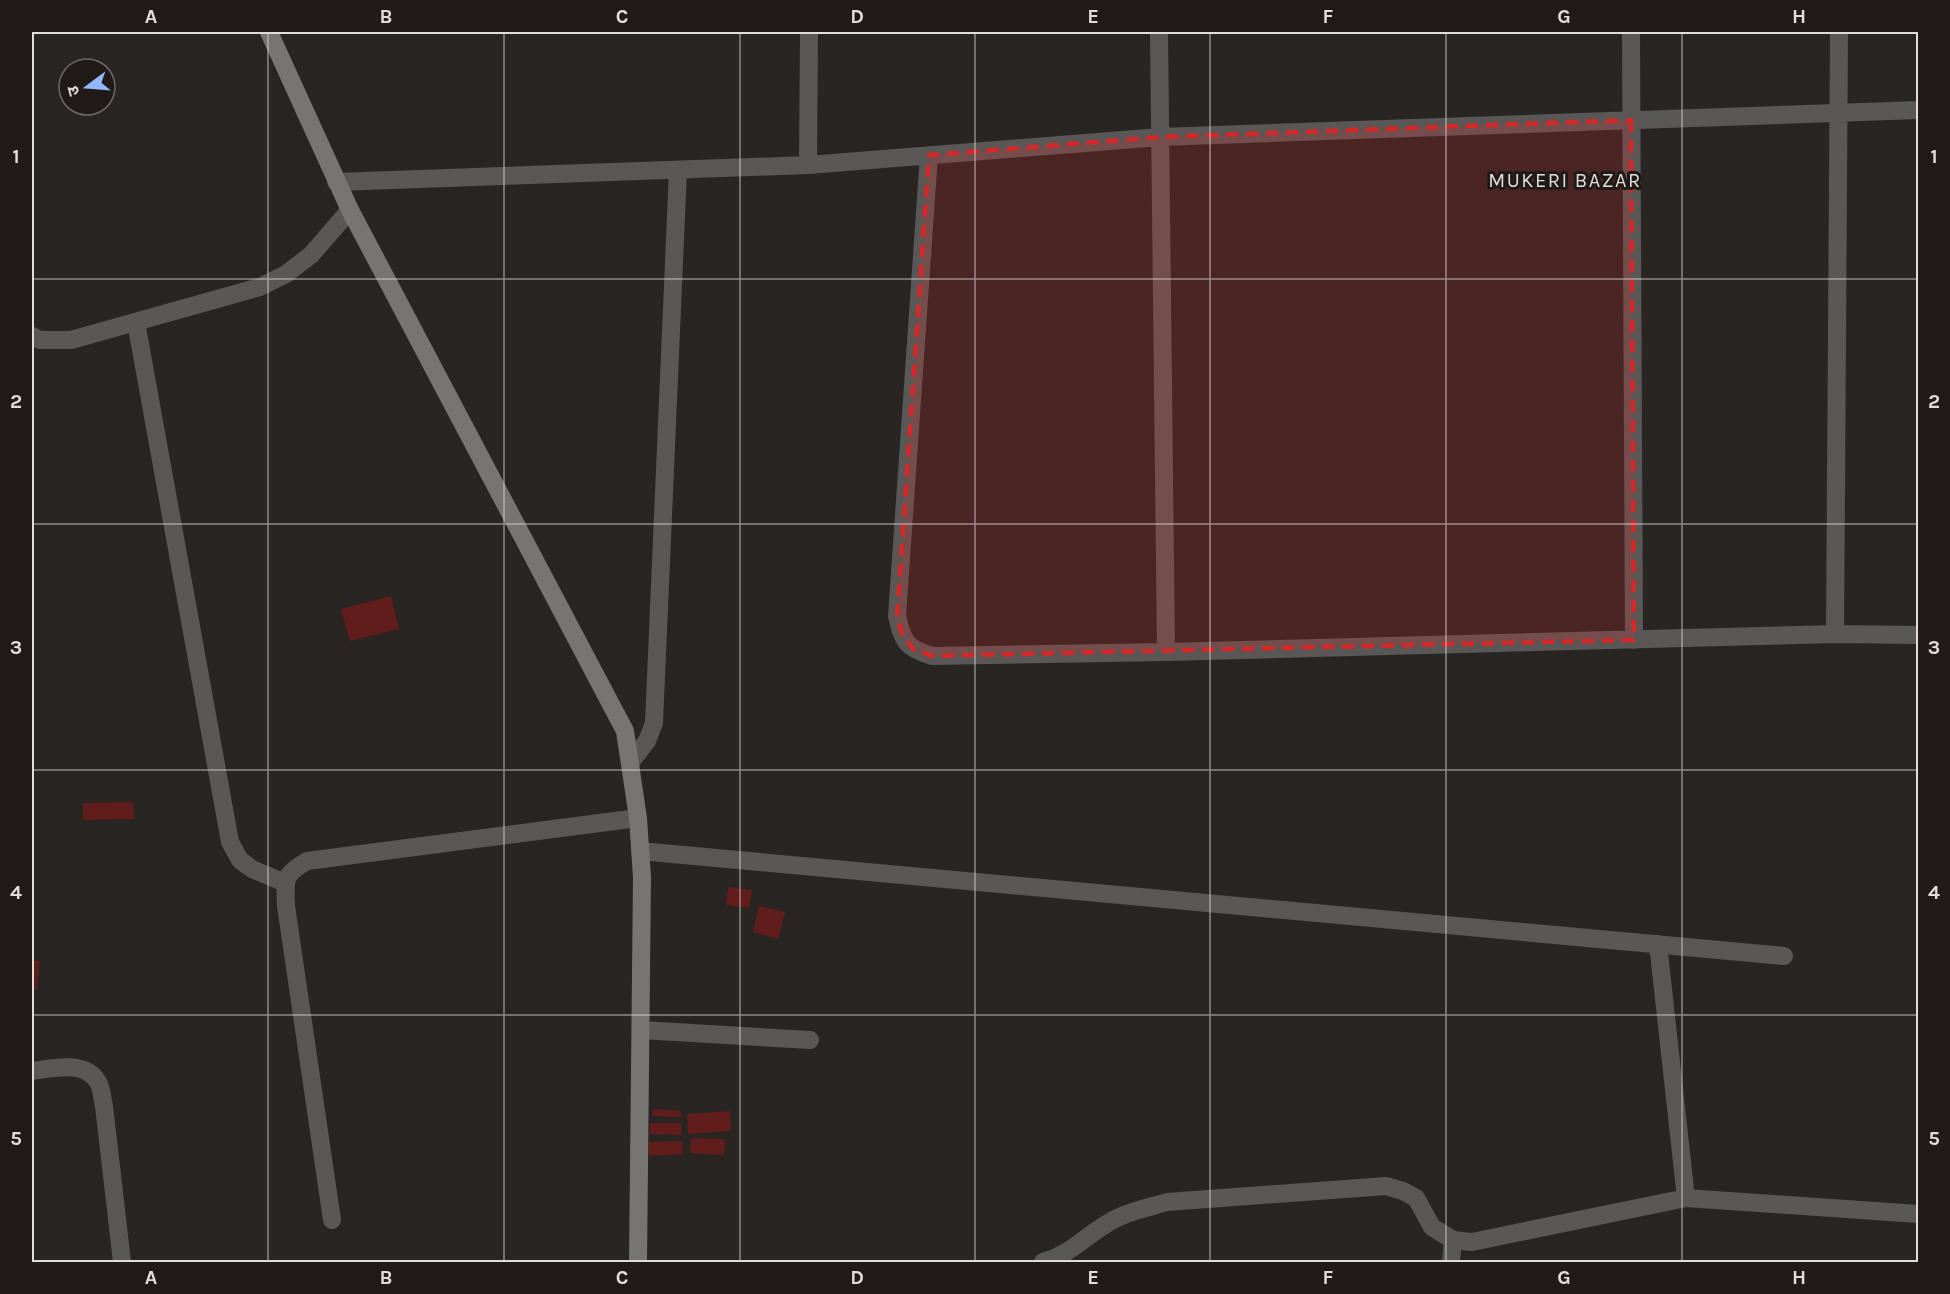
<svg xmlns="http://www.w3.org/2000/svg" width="1950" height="1294" font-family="Karla,'Noto Sans Devanagari',sans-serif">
  <rect width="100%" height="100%" fill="#292522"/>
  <path fill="#601d1c" d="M391,596L399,629L350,641L341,609Z
    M133,802L134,819L83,820V803Z
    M728,887L752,890L749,908L726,905Z
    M759,906L785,912L778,939L753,932Z
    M32,960L40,961L37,990L32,989Z
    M653,1109L681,1111V1117L652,1116Z
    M730,1111L731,1131L688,1134L687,1114Z
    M650,1123H681V1135L650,1134Z
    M691,1138L725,1139L724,1155L690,1153Z
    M682,1141L683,1154L649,1156V1142Z"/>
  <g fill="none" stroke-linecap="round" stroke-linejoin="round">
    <path stroke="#5a5856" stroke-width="18" d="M1159,32L1166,652L1835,634L1918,635
      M1631,32L1634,640
      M929,155L897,616C903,642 906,648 932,656L1166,652
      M808,165L809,32
      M336,182L808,165L1160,137L1918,110
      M136,322L230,842L240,860L252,869L285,883
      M32,336L40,340H71L260,287L286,274L311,255L350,210
      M1835,634L1839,32
      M630,763L647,741L654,723L678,170
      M640,851L1784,956
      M1658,944L1686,1198L1918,1214
      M641,1030L810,1040
      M32,1071C52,1068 85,1060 98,1082C102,1088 102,1099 104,1106L122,1262
      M332,1220L286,906C285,879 283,875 307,861L638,818
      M1043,1262C1071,1254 1084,1237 1108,1223C1125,1212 1147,1208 1167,1202L1386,1186L1403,1191L1416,1198L1432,1227L1453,1240L1472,1242L1686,1198
      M1451,1262L1453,1240"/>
    <path stroke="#767571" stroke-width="18" d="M269,32L350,210L625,731L638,818L642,877L638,1262"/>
  </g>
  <path fill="#d62828" fill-opacity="0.2" stroke="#d62828" stroke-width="4.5" stroke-dasharray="12 8" stroke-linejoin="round" d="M1631,120L1634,640L932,656L914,650L902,635L897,616L929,155L1160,137Z"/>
  <path fill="none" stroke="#e0dddb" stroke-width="1.5" stroke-opacity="0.55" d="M268,32V1262M504,32V1262M740,32V1262M975,32V1262M1210,32V1262M1446,32V1262M1682,32V1262M32,279H1918M32,524H1918M32,770H1918M32,1015H1918"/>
  <g text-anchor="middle" stroke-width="6" stroke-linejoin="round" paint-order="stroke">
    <g font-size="20" letter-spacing="1.5" fill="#e0dddb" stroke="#201b18">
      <text x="1565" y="187">MUKERI BAZAR</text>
    </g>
  </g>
  <rect width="1950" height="1294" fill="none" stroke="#201b18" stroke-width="66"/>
  <g transform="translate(87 87) rotate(254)"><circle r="28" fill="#201b18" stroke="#6d6966" stroke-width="1.5"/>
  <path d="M0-4.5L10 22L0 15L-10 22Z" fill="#93b7fd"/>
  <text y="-9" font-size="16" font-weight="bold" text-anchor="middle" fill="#e0dddb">उ</text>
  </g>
  <rect x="33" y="33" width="1884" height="1228" fill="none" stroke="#e0dddb" stroke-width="2"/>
  <g font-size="20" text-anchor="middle" font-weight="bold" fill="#e0dddb">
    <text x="151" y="23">A</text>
    <text x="386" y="23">B</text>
    <text x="622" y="23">C</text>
    <text x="857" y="23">D</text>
    <text x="1093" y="23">E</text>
    <text x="1328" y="23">F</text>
    <text x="1564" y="23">G</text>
    <text x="1799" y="23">H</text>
    <text x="16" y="163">1</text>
    <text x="1934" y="163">1</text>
    <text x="16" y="408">2</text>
    <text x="1934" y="408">2</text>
    <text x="16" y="654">3</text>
    <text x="1934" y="654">3</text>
    <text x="16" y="899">4</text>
    <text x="1934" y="899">4</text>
    <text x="16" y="1145">5</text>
    <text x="1934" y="1145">5</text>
    <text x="151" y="1284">A</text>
    <text x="386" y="1284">B</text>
    <text x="622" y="1284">C</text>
    <text x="857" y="1284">D</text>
    <text x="1093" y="1284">E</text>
    <text x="1328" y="1284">F</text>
    <text x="1564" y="1284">G</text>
    <text x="1799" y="1284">H</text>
  </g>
</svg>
